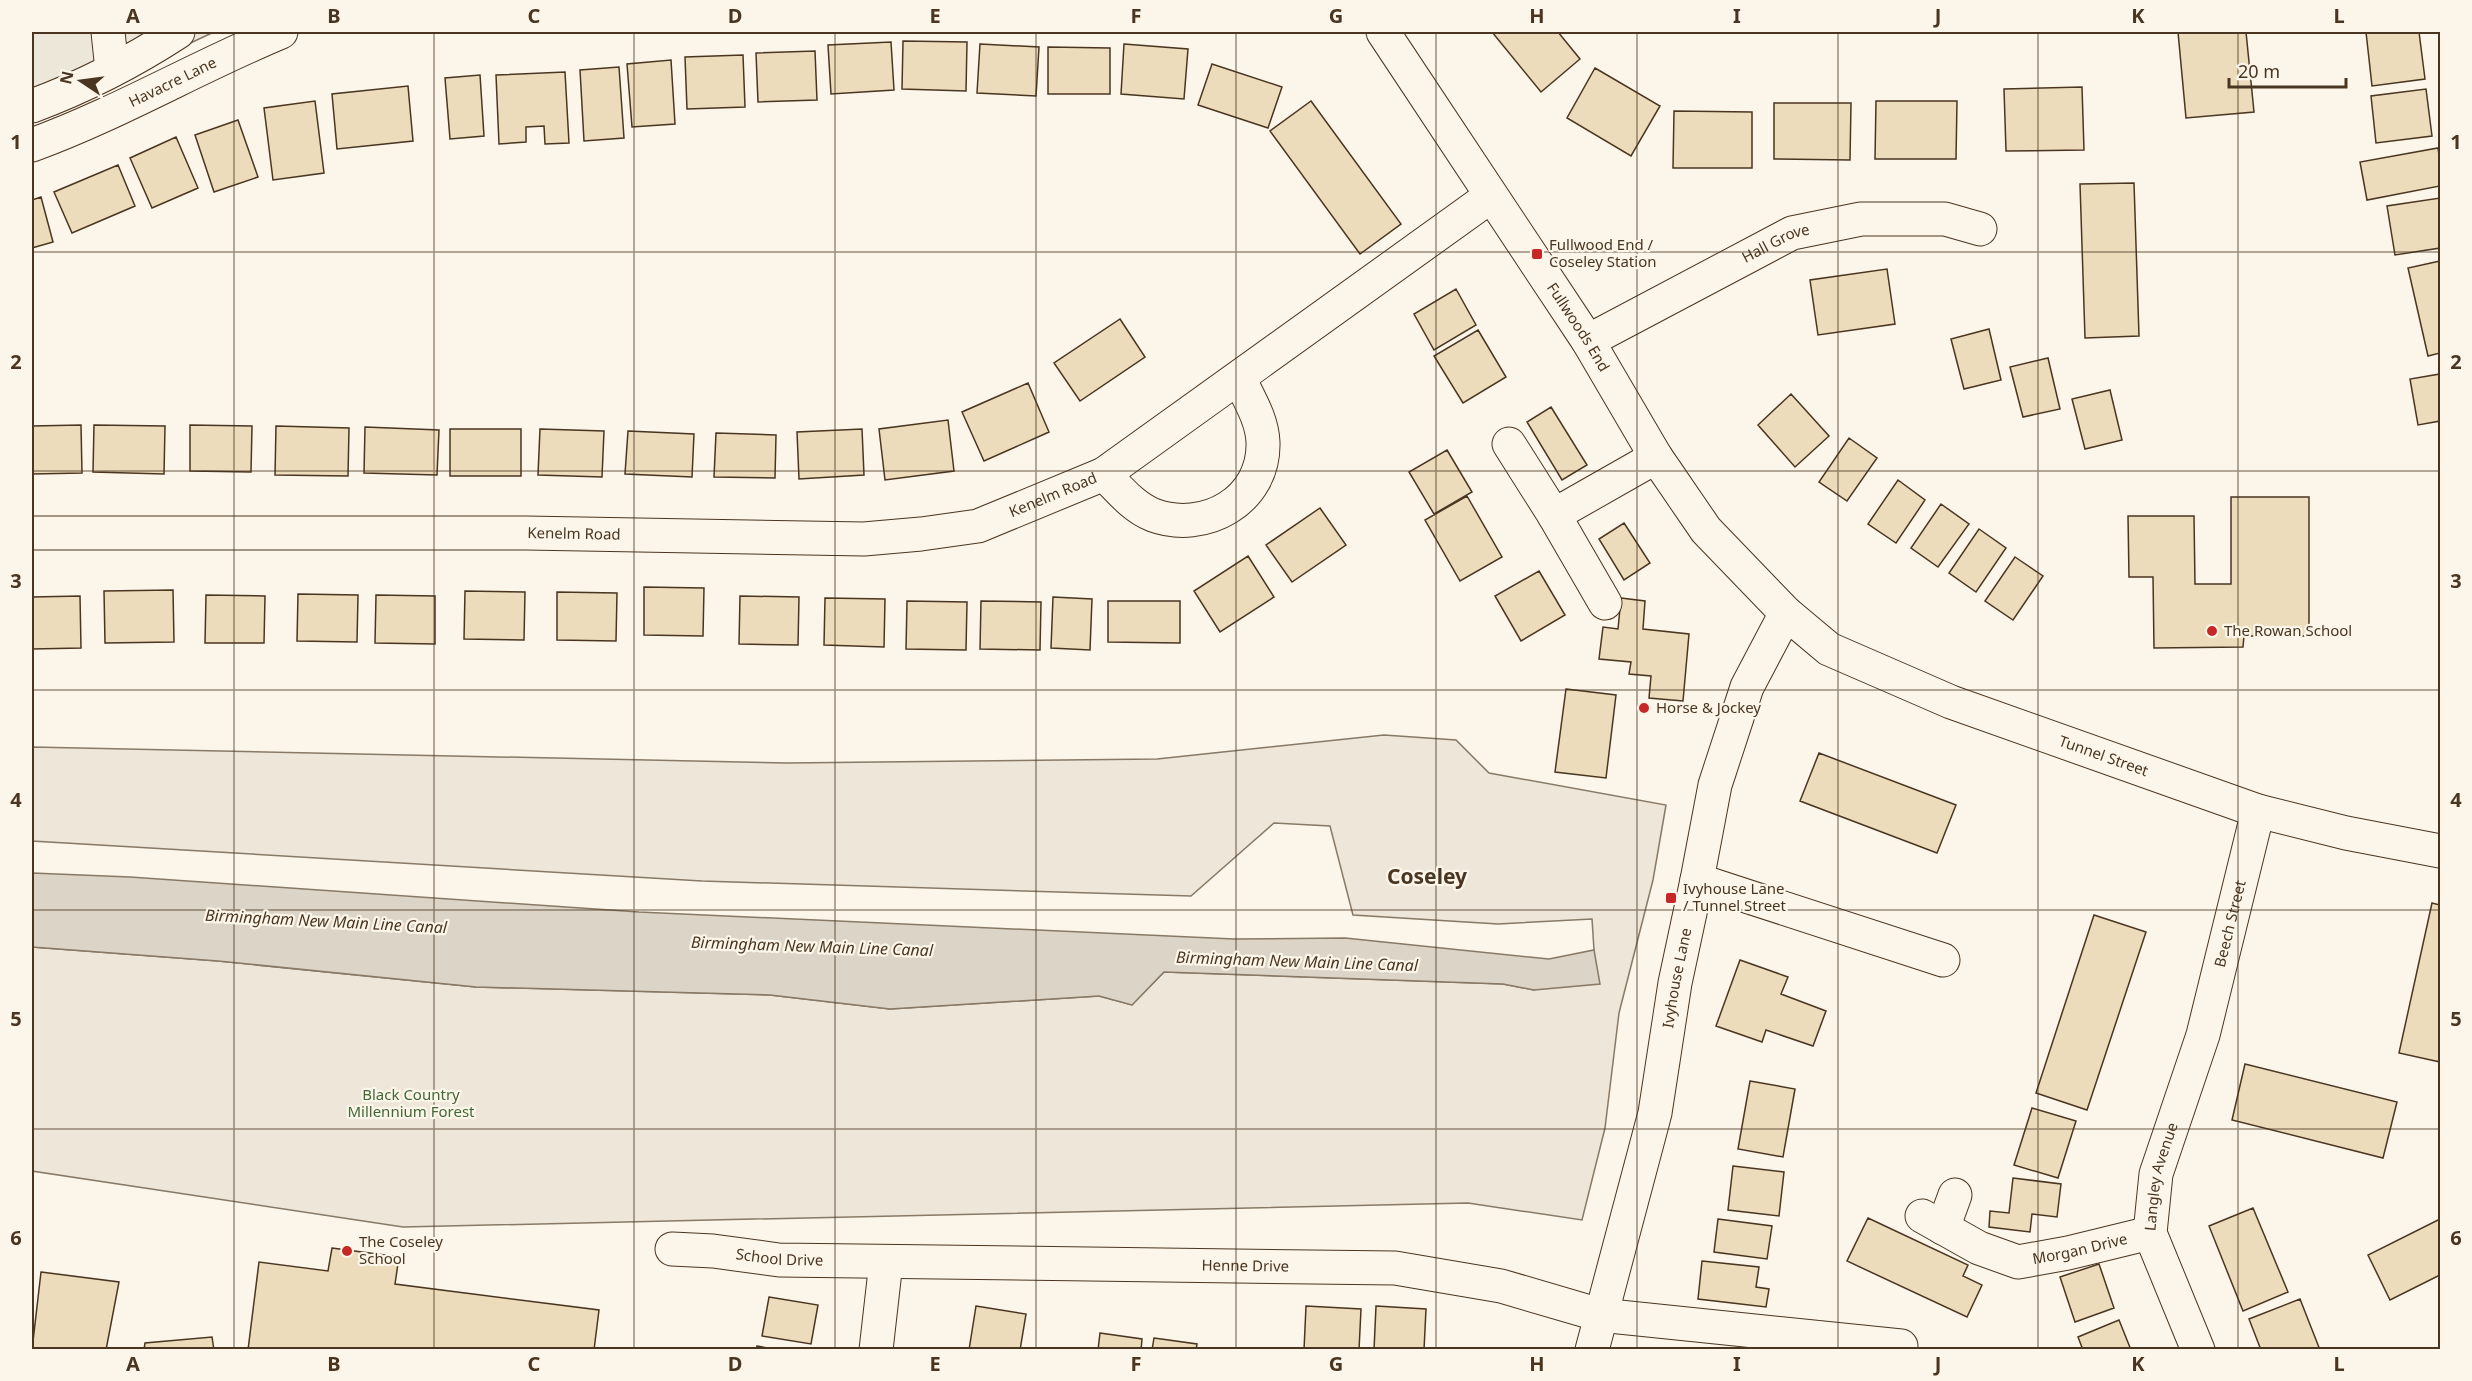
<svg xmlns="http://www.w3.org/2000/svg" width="2472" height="1381" font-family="'Noto Sans',sans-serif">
  <rect width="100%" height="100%" fill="#fbf6e9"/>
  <path fill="#ede6d9" stroke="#887966" stroke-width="1.5" d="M1384,735L1456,740L1489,773L1666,805L1653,880L1619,1013L1605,1128L1582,1220L1468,1203L403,1227L32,1171V947L218,961L476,987L770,995L890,1009L1099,996L1132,1005L1164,972L1503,984L1534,990L1592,969L1594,950L1592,919L1498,924L1353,915L1330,826L1274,823L1191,896L702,881L32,841V747L787,763L1157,759Z"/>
  <path fill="#ede7d9" stroke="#887966" stroke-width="1.5" d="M32,32H214L32,117Z"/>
  <path fill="#dcd4c6" stroke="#887966" stroke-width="1.5" d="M32,873L130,877L639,912L1234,939L1345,938L1549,959L1594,950L1600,984L1534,990L1503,984L1164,972L1132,1005L1099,996L890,1009L770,995L476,987L218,961L32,947Z"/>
  <path fill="#ecdcbc" stroke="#4a3520" stroke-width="1.5" d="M1492,32H1558L1580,59L1541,92Z
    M2178,32H2246L2254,112L2186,118Z
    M2366,32H2419L2425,79L2372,86Z
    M903,41L967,42L966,91L902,89Z
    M891,42L894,90L831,94L828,45Z
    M980,44L1039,47L1036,96L977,93Z
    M1124,44L1188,49L1184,99L1121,94Z
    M1048,47L1110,48V94H1048Z
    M815,51L817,100L758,102L756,53Z
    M743,55L745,107L687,109L685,57Z
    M671,60L675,124L632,127L627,64Z
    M1212,64L1282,87L1268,128L1198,105Z
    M619,67L624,138L584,141L580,70Z
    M1595,68L1660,106L1631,156L1567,118Z
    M565,72L569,143L545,144L544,126L526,127V142L499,144L496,75Z
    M480,75L484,136L450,139L445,78Z
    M408,86L413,141L337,149L332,94Z
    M2082,87L2084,150L2006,151L2004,89Z
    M2426,89L2432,136L2376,143L2371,96Z
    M315,101L324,173L273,180L264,108Z
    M1311,101L1401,224L1360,254L1270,131Z
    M1876,101H1957L1956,159H1875Z
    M1774,103H1851L1850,160L1774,159Z
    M1674,111L1752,112V168H1673Z
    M238,120L258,177L214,192L195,135Z
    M176,137L198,188L152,208L130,158Z
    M2438,148L2440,162V186L2367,200L2360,162Z
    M118,165L135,206L72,233L54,192Z
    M2134,183L2139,336L2085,338L2080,184Z
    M41,197L53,242L32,248V200Z
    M2440,198V248L2395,255L2387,206Z
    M2440,261V353L2428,356L2408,268Z
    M1887,269L1895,324L1818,335L1810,280Z
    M1456,289L1476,325L1434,350L1414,314Z
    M1120,319L1145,357L1080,401L1054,363Z
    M1989,329L2001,380L1964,389L1951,339Z
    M1478,330L1506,377L1463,403L1434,356Z
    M2048,358L2060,409L2023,417L2010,367Z
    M2440,374V421L2418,425L2410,379Z
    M1028,383L1049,432L984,461L962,412Z
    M2110,390L2122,440L2085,449L2072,399Z
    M1791,394L1829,436L1795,467L1758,425Z
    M1551,407L1587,465L1562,480L1527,422Z
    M948,420L954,471L885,480L879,429Z
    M81,425L82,473L32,474V426Z
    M94,425L165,426L164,474L93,472Z
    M190,425L252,426L251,472L190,471Z
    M276,426L349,428L348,476L275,475Z
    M365,427L439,430L437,475L364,473Z
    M450,429H521V476H450Z
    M540,429L604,431L602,477L538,475Z
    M862,429L864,475L799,479L797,432Z
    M628,431L694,434L692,477L625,474Z
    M716,433L776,435L775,478L714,477Z
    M1849,438L1877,458L1847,501L1819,482Z
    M1447,450L1472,492L1434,514L1409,472Z
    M1898,480L1925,500L1896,543L1868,524Z
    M1467,496L1502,557L1460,581L1425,520Z
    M2231,497H2309V636H2244L2243,647L2154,648L2153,577H2129L2128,516H2194L2195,584H2231Z
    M1941,504L1969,524L1938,567L1911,548Z
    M1320,508L1346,545L1292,582L1266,545Z
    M1624,523L1650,563L1624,580L1599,539Z
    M1979,529L2006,548L1976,592L1949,573Z
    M1248,556L1274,597L1220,632L1194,591Z
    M2015,557L2043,576L2013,620L1985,601Z
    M1539,571L1565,615L1521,641L1495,596Z
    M644,587L704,588L703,636L644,635Z
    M173,590L174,642L105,643L104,591Z
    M465,591L525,592L524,640L464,639Z
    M557,592L617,593L616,641L557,640Z
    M298,594L358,595L357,642L297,641Z
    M206,595L265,596L264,643H205Z
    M376,595L435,596V644L375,643Z
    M80,596L81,648L32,649V597Z
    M740,596L799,597L798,645L739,644Z
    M1053,597L1092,599L1090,650L1051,648Z
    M825,598L885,599L884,647L824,645Z
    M1621,598L1645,601L1643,629L1689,634L1683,701L1649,698L1651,676L1629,674L1631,662L1599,659L1603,627L1618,629Z
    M907,601L967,602L966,650L906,649Z
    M981,601L1041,602L1040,650L980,649Z
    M1108,601H1180V643L1108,642Z
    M1566,689L1616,695L1606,778L1555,772Z
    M1819,753L1956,805L1937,853L1800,801Z
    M2432,903L2440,905V1062L2399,1053Z
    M2094,915L2146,932L2087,1110L2036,1093Z
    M1740,960L1788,977L1781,994L1826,1011L1813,1046L1766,1030L1762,1042L1716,1026Z
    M2245,1064L2397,1102L2383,1158L2232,1120Z
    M1750,1081L1795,1089L1783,1157L1738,1149Z
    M2032,1108L2076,1121L2058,1178L2014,1165Z
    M1733,1166L1784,1172L1779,1216L1728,1210Z
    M2013,1178L2061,1184L2057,1217L2032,1214L2030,1232L1989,1227L1990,1211L2009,1213Z
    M2253,1208L2288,1292L2243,1311L2209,1226Z
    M1868,1218L1968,1265L1963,1276L1982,1285L1967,1317L1847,1261Z
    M1718,1219L1772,1226L1767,1259L1714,1252Z
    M2440,1219V1275L2390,1300L2368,1255Z
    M332,1248L399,1257L395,1284L599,1310L594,1350H248L259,1262L328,1271Z
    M1702,1261L1759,1267L1756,1287L1769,1289L1766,1307L1698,1299Z
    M2099,1264L2114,1308L2075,1322L2060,1277Z
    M41,1272L119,1282L106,1350H32Z
    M769,1297L818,1305L811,1344L762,1336Z
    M2300,1299L2320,1350H2261L2249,1319Z
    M976,1306L1026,1314L1020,1350H969Z
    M1306,1306L1361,1309L1359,1350H1304Z
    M1376,1306L1426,1309L1424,1350H1374Z
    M2119,1320L2131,1350H2083L2078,1337Z
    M1100,1333L1142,1339L1141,1350H1098Z
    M212,1337L214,1350H144L145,1343Z
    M1154,1338L1197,1344L1196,1350H1152Z
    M757,1346L779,1350H756Z"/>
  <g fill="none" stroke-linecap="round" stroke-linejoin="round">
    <g stroke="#4a3520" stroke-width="35">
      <g id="minor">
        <path d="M108,32L112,70"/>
        <path d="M32,106C83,87 132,62 178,32"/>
        <path id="s1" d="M32,145C117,114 197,67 281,32"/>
        <path id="s2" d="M1588,341L1792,233L1861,219H1945L1980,229"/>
        <path d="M1509,444L1554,515L1605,603"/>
        <path d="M1104,474C1119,489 1133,507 1153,515C1204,534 1265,501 1263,442C1262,419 1249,399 1239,378"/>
        <path d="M1554,515L1656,457"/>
        <path id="s3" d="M32,533H526L864,539L921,534L978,526L1104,474L1491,196"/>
        <path d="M1697,880L1943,960"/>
        <path id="s4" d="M1922,1216L1979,1248L2018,1262L2068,1253L2150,1233"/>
        <path d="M1943,1228L1955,1195"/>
        <path id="s5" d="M672,1249L713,1251L779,1260L1395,1268L1501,1286L1600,1315L1901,1346V1350"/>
        <path d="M876,1350L886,1262"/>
        <path id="s6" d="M1592,1350L1655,1113L1675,983L1697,880L1715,785L1747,687L1786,613"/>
        <path id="s7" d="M2198,1350L2150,1233L2156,1174L2203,1035L2258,811"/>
      </g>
    </g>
    <g stroke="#4a3520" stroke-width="35">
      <g id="major">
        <path id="s8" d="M1383,32L1588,341L1656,457L1706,530L1786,613L1829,649L1951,702L2258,811L2346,833L2440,851"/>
      </g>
    </g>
    <use href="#minor" stroke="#fbf6e9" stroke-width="33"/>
    <use href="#major" stroke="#fbf6e9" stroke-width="33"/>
  </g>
  <path fill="none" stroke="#4a3520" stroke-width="1.5" stroke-opacity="0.55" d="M234,32V1350M434,32V1350M634,32V1350M835,32V1350M1036,32V1350M1236,32V1350M1436,32V1350M1637,32V1350M1838,32V1350M2038,32V1350M2238,32V1350M32,252H2440M32,471H2440M32,690H2440M32,910H2440M32,1129H2440"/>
  <g fill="#c62828" stroke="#fbf6e9" stroke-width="2">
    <rect x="1531" y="248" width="12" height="12" rx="3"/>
    <circle cx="2212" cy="631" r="6"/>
    <circle cx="1644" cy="708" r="6"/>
    <rect x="1665" y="892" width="12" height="12" rx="3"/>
    <circle cx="347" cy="1251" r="6"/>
  </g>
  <g text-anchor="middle" stroke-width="4.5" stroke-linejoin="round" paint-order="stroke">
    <g font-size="15" fill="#4a3520" stroke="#fbf6e9">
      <text dy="5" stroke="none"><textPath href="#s1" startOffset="154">Havacre Lane</textPath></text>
      <text dy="5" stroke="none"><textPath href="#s2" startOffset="212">Hall Grove</textPath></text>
      <text dy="5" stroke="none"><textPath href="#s8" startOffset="354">Fullwoods End</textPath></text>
      <text dy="5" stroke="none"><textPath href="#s3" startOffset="1028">Kenelm Road</textPath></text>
      <text dy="5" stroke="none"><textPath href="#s3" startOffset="542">Kenelm Road</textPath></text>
      <text dy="5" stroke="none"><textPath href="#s8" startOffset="1060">Tunnel Street</textPath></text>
      <text dy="5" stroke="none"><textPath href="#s7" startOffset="447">Beech Street</textPath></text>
      <text dy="5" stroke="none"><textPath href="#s6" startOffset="382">Ivyhouse Lane</textPath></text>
      <text dy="5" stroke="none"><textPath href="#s7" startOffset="184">Langley Avenue</textPath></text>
      <text dy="5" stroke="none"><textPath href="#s4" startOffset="170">Morgan Drive</textPath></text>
      <text dy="5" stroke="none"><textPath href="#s5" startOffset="108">School Drive</textPath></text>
      <text dy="5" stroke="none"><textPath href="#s5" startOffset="574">Henne Drive</textPath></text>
    </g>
    <g font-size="15" fill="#4a3520" stroke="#fbf6e9" text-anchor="start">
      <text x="1549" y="250">Fullwood End /<tspan x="1549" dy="17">Coseley Station</tspan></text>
      <text x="2224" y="636">The Rowan School</text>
      <text x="1656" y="713">Horse &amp; Jockey</text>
      <text x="1683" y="894">Ivyhouse Lane<tspan x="1683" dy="17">/ Tunnel Street</tspan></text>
      <text x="359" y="1247">The Coseley<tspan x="359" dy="17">School</tspan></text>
    </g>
    <g font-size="15" fill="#436837" stroke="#fbf6e9">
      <text x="411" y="1100">Black Country<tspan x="411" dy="17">Millennium Forest</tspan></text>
    </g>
    <g font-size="16" font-style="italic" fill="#4a3520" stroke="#fbf6e9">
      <text transform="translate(326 921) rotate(3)" y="6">Birmingham New Main Line Canal</text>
      <text transform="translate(812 946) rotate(2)" y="6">Birmingham New Main Line Canal</text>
      <text transform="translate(1297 961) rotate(2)" y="6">Birmingham New Main Line Canal</text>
    </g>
    <g font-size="21" font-weight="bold" fill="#4a3520" stroke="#fbf6e9">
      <text x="1427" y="884">Coseley</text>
    </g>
  </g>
  <rect width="2472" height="1381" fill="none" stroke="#fbf6e9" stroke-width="66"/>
  <g transform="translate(81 81) rotate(283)" stroke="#fbf6e9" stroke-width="4.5" paint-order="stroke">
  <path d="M0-4.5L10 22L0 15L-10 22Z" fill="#4a3520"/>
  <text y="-9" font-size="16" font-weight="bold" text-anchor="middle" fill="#4a3520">N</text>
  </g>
  <path d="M2229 78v9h117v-9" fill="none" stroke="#4a3520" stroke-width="3"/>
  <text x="2238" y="78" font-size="18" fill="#4a3520" stroke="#fbf6e9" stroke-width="4.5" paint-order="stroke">20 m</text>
  <rect x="33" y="33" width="2406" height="1315" fill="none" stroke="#4a3520" stroke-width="2"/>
  <g font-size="20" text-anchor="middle" font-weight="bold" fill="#4a3520">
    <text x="133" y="23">A</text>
    <text x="334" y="23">B</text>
    <text x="534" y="23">C</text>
    <text x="735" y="23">D</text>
    <text x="935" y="23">E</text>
    <text x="1136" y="23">F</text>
    <text x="1336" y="23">G</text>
    <text x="1537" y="23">H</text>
    <text x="1737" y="23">I</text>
    <text x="1938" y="23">J</text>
    <text x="2138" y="23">K</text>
    <text x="2339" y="23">L</text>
    <text x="16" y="149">1</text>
    <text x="2456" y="149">1</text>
    <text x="16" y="369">2</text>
    <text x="2456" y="369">2</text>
    <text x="16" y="588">3</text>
    <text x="2456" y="588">3</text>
    <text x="16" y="807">4</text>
    <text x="2456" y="807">4</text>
    <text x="16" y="1026">5</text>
    <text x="2456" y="1026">5</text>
    <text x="16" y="1245">6</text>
    <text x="2456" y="1245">6</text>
    <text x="133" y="1371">A</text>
    <text x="334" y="1371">B</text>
    <text x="534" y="1371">C</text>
    <text x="735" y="1371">D</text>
    <text x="935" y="1371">E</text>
    <text x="1136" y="1371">F</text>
    <text x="1336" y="1371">G</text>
    <text x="1537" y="1371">H</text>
    <text x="1737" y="1371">I</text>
    <text x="1938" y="1371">J</text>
    <text x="2138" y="1371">K</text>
    <text x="2339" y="1371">L</text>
  </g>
</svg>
